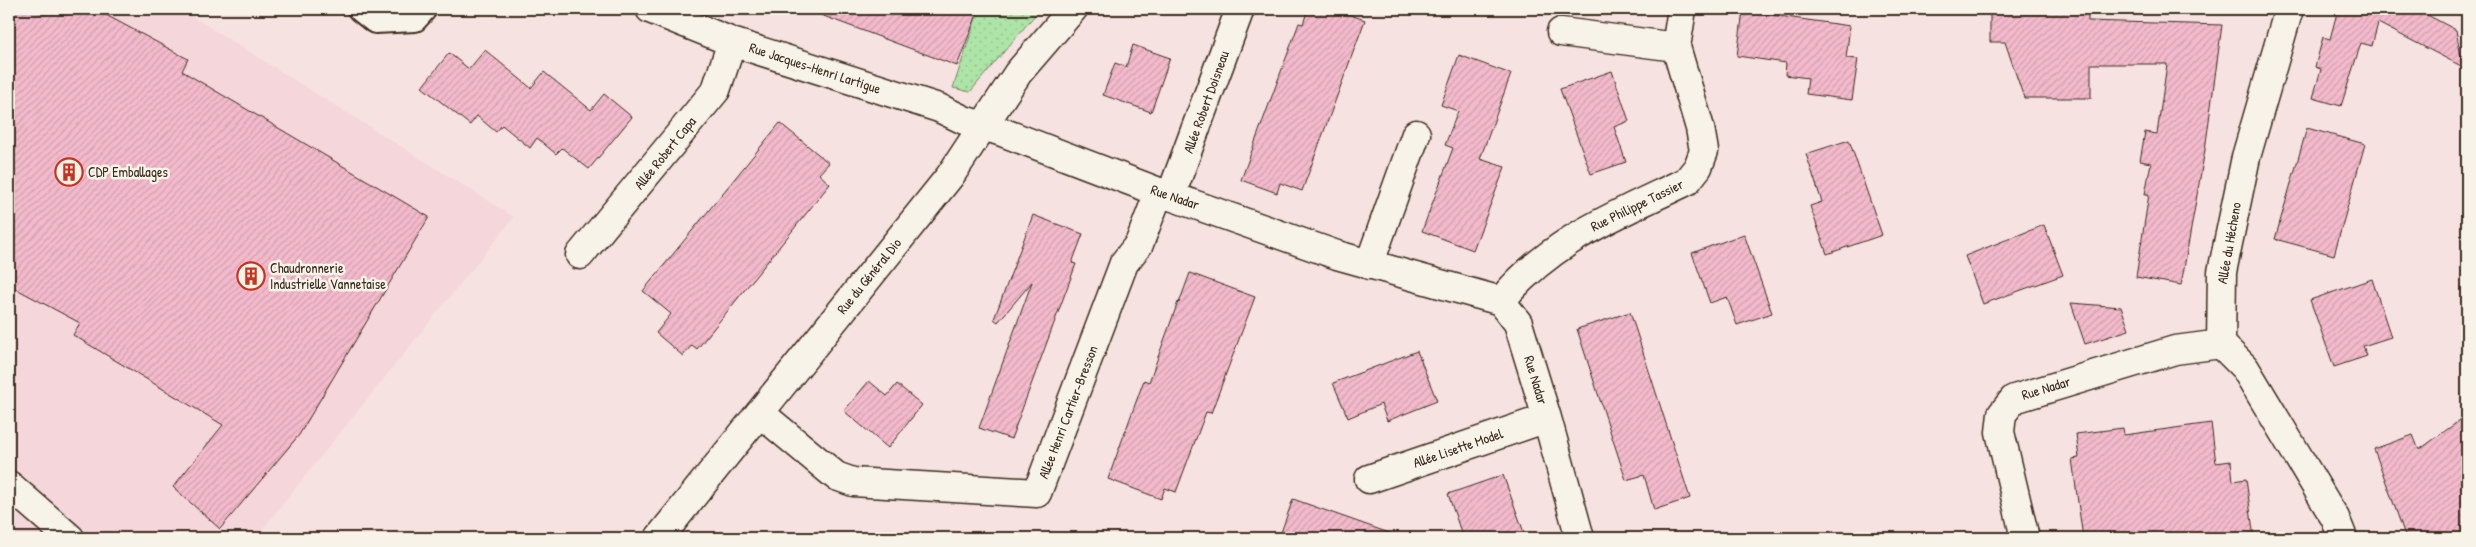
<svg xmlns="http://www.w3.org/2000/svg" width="2476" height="547" font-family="'Patrick Hand',sans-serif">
  <defs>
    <pattern id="grass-dots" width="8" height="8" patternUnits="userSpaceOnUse" patternTransform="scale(1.25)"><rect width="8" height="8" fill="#ade4a7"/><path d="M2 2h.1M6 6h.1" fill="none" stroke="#96c48f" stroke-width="1.8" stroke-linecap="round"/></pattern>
    <pattern id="building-hatch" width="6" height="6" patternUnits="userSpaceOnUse" patternTransform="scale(1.25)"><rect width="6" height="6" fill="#f3bacc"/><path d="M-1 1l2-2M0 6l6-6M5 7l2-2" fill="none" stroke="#d1a0af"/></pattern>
  </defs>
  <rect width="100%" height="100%" fill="#f6e2e0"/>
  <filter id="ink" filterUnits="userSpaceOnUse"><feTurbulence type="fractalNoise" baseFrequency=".02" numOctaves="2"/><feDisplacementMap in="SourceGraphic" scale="10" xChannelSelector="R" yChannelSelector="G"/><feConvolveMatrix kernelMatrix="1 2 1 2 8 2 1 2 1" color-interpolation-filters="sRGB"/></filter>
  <g filter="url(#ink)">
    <path fill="#f5d6da" d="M9,9H180L514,217L255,538H9Z"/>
    <path fill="url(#grass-dots)" stroke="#748762" d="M979,9H1040L970,92L953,88Z"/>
    <path fill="url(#building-hatch)" stroke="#3b2a1e" d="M9,9H95L188,59L182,71L429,217L299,435L220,529L173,487L223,425L73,335L80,323L9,285Z
      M813,9H979L957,66L813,12Z
      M1308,9H1334L1365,20L1302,191L1280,183L1277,193L1241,180L1299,23L1303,24Z
      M1990,9H2088V21L2222,25L2205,150L2181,285L2136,277L2149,194H2145L2151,163L2140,161L2145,132L2157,134L2167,64H2091V98H2024L2005,42H1990Z
      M2338,9H2416L2456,30L2463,67L2378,23L2372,46L2361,43L2341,106L2313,98L2321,69L2315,67L2323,37L2330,39Z
      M1743,11L1850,26L1846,58L1858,59L1852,100L1806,94L1808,78L1785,75L1786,63L1737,56Z
      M1133,45L1170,58L1151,112L1103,95L1115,63L1126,67Z
      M485,50L531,88L544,72L591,110L604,94L632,117L589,169L562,148L556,154L537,138L530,148L502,125L496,132L477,116L470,125L422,87L449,53L469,69Z
      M1459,55L1511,74L1480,159L1505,167L1473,250L1422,231L1453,148L1445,145L1458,111L1441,105Z
      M1612,71L1629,121L1614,127L1626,162L1591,174L1560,89Z
      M780,123L829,163L819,174L830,184L697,349L692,345L683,356L656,333L671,314L643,291Z
      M2307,128L2365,144L2334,255L2275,239Z
      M1849,140L1882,235L1827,254L1810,206L1822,202L1806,154Z
      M1033,215L1083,234L1072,263L1076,264L1011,439L979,428L1032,282L998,322L994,319Z
      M2044,225L2063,275L1983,304L1965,256Z
      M1744,234L1772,313L1737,325L1727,297L1710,303L1692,253Z
      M1190,273L1255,297L1211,413L1206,412L1176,492L1165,488L1161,499L1108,479L1144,380L1149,382L1178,302L1179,303Z
      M2372,279L2391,337L2363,346L2367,356L2334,367L2310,300Z
      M2071,303L2121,307L2129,330L2085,344Z
      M1630,312L1690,498L1654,510L1644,475L1626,480L1577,329Z
      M1417,351L1437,401L1387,421L1381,404L1348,418L1333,383Z
      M869,381L887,396L897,384L922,405L888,448L844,411Z
      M2467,415V538H2406L2374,449L2413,435L2419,450Z
      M2211,423L2216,463L2231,461L2233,481L2246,479L2254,538H2083L2072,459L2079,458L2076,434L2123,428L2124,435Z
      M1503,475L1526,538H1463L1448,494Z
      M1293,499L1392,534V538H1279Z"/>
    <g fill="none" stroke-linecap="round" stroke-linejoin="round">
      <g stroke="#3b2a1e" stroke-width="28">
        <path id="service" d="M360,9L375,21L415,19L424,9"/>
      </g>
      <g stroke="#3b2a1e" stroke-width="31">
        <path id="minor" d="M650,9L732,42L939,108L964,120L1002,132L1159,192L1337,255L1501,301L1518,323L1547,418L1580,538
          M2289,9L2246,157L2222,272L2221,344L2245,368L2335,518L2343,538
          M1561,32L1676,47
          M1171,195L1240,9
          M580,255L716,90L732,42
          M1369,265L1416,134
          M1501,301C1550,240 1619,214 1687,181L1698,167L1704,151L1700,128L1676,47L1682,9
          M760,413L836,476L853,482L1037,493L1124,263L1139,244L1159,192
          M1369,479L1547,418
          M659,538L950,176L1018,73L1073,9
          M2025,538L2000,432L2002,414L2014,399L2175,350L2221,344"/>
      </g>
      <g stroke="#3b2a1e" stroke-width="31">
        <path id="tertiary" d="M9,485L70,538"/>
      </g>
      <use href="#service" stroke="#f7f3e8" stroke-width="24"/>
      <use href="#minor" stroke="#f7f3e8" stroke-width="28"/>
      <use href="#tertiary" stroke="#f7f3e8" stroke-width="28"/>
    </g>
  </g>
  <defs>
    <g id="building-ring" transform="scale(1.4375)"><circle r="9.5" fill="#f7f3e8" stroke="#c8321e" stroke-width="1.5"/><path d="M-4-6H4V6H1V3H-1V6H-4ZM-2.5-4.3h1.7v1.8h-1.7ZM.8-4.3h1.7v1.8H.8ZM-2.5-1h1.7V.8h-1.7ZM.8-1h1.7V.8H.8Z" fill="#c8321e"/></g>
  </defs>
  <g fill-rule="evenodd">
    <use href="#building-ring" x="69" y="172"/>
    <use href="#building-ring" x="251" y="276"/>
  </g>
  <g text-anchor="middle" stroke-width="5" stroke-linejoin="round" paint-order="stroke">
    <g font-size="14" fill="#3b2a1e" stroke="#f7f3e8">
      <text transform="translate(815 68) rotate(18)" y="5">Rue Jacques-Henri Lartigue</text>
      <text transform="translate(1206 102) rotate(-70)" y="5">Allée Robert Doisneau</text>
      <text transform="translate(665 153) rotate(-51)" y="5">Allée Robert Capa</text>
      <text transform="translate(1175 197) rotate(19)" y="5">Rue Nadar</text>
      <text transform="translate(1637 205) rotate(-26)" y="5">Rue Philippe Tassier</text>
      <text transform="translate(2229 243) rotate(-80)" y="5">Allée du Hécheno</text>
      <text transform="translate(869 276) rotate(-51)" y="5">Rue du Général Dio</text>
      <text transform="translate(1536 380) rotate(73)" y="5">Rue Nadar</text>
      <text transform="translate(2046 388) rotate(-17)" y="5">Rue Nadar</text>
      <text transform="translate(1068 412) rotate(-69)" y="5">Allée Henri Cartier-Bresson</text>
      <text transform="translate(1458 448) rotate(-19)" y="5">Allée Lisette Model</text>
    </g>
    <g font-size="14" fill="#3b2a1e" stroke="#f7f3e8" text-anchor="start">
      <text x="88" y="177">CDP Emballages</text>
      <text x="270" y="273">Chaudronnerie<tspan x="270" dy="16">Industrielle Vannetaise</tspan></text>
    </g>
  </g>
  <rect width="2476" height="547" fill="none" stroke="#f7f3e8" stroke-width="30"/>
  <rect x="15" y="15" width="2446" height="517" fill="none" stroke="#3b2a1e" stroke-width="2" filter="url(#ink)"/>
</svg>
